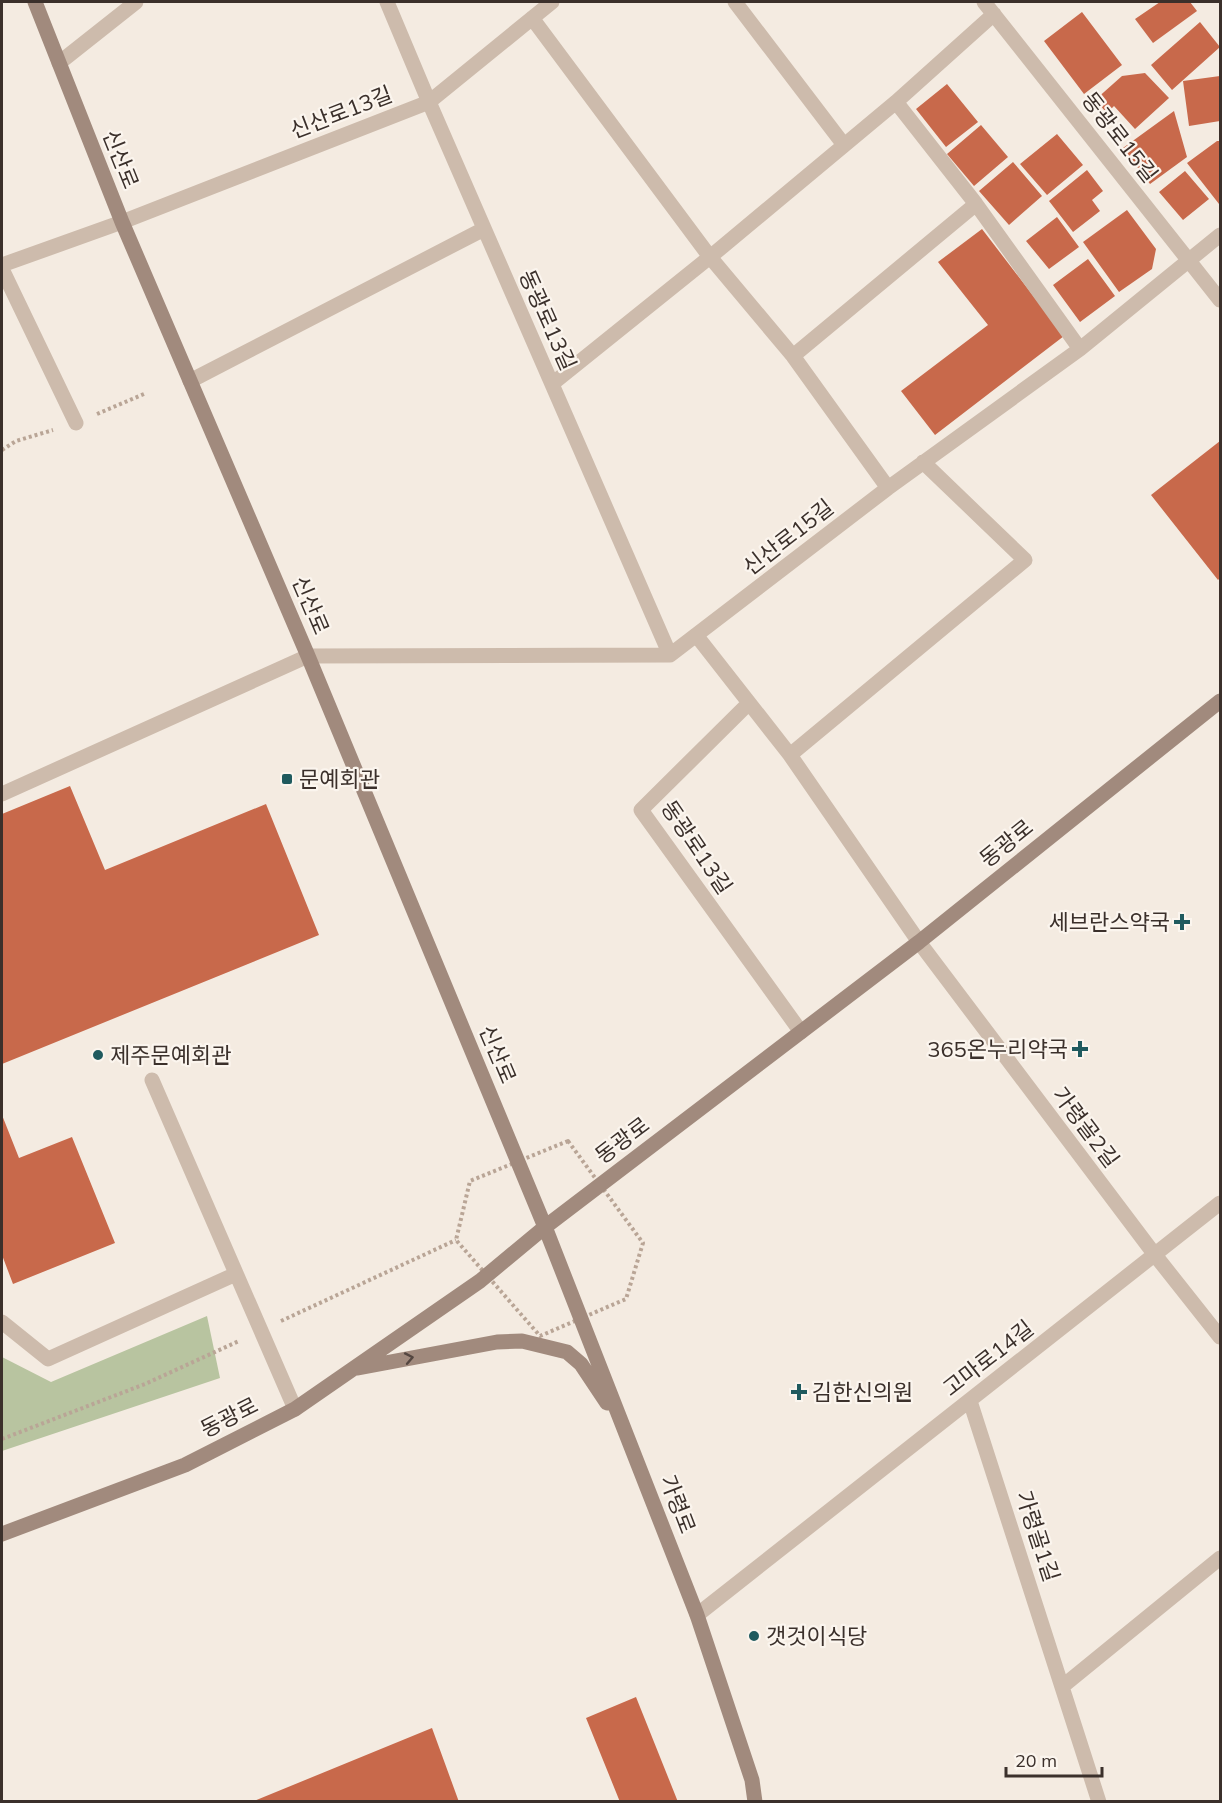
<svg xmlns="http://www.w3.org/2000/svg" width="1222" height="1803" font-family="Mulish,'Noto Sans KR',sans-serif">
  <rect width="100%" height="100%" fill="#f4ebe1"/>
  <path fill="#b8c4a0" d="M207,1316L220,1378L2,1451V1357L51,1382Z"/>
  <path fill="#c8694b" d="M1160,2H1190L1197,11L1153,43L1135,19Z
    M1082,12L1122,65L1084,94L1044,41Z
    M1200,22L1220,47L1172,90L1151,65Z
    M1145,73L1169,98L1135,129L1114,106L1107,113L1095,100L1122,76Z
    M1220,76V121L1189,126L1183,81Z
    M947,84L978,122L946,147L916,109Z
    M1174,111L1187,157L1150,184L1123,148Z
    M981,125L1008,157L974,186L947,154Z
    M1057,134L1083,165L1047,195L1020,164Z
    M1217,141H1220V203L1219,204L1187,163Z
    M1013,162L1042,196L1009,225L979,191Z
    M1087,170L1103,191L1092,200L1100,211L1073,232L1049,201Z
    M1185,171L1209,199L1183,220L1159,192Z
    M1127,210L1156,249L1152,269L1119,292L1083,242Z
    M1057,217L1079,247L1049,269L1026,241Z
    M982,229L1064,336L935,435L901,391L988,325L938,262Z
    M1088,259L1115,296L1080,322L1053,285Z
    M1220,441V578L1218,580L1151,495Z
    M70,786L105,870L266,804L319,935L2,1064V814Z
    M2,1115L19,1158L72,1137L115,1243L13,1284L2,1255Z
    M636,1697L678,1802H620L586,1718Z
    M432,1728L459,1802H254V1801Z"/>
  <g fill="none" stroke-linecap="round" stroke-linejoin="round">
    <path stroke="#b9a596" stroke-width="4" stroke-dasharray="3 3" stroke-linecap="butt" d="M97,414L144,394
      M2,450L16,441L53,430
      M568,1141L643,1243L626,1299L540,1336L456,1240L470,1181Z
      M281,1321L456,1240
      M2,1439L145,1384L239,1341"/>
    <path stroke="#cdbbac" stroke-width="15" d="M2,265L122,222
      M2,269L76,423
      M2,794L308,656
      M152,1080L295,1409
      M2,1322L48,1359L236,1274"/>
    <path stroke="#cdbbac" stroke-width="15" d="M387,2L429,102L670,655
      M735,2L844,145
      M984,2L1220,300
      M532,18L710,257L793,356L888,488
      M59,63L136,2
      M896,102L976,204L1080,349
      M122,222L429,102L552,2
      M793,356L976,204
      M190,381L484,229
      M552,384L710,257L896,102L994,14
      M696,635L790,755L919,942L1155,1255L1220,1337
      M308,656L670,655L888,488L1080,349L1220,235
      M749,703L641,810L801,1032
      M790,755L1025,560L923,462
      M970,1401L1099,1802
      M697,1615L1220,1203
      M1063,1686L1220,1558"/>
    <path stroke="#a18a7d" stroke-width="15" d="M35,2L122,222L308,656L545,1227L697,1615L752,1780L755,1802
      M358,1368L497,1342L522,1341L567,1352L581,1364L607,1403
      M2,1534L185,1465L295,1409L480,1281L545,1227L919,942L1220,701"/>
  </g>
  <defs><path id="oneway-chevron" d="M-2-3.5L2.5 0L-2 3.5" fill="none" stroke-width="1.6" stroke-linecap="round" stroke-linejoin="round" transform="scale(1.5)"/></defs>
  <use stroke="#544640" href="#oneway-chevron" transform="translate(409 1358) rotate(-11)"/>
  <g fill="#1f5a5e" stroke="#fbf5ee" stroke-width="2">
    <rect x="281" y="773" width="12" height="12" rx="3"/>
    <path d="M1179 913h6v6h6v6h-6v6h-6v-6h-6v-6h6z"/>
    <path d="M1077 1040h6v6h6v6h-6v6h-6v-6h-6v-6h6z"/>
    <circle cx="98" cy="1055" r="6"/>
    <path d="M796 1383h6v6h6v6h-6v6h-6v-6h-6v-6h6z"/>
    <circle cx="754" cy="1636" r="6"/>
  </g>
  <g text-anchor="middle" stroke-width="4.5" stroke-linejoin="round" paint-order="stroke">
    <g font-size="22" fill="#3b302b" stroke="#fbf5ee">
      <text transform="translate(341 112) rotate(-21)" y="8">신산로13길</text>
      <text transform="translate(1120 137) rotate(52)" y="8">동광로15길</text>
      <text transform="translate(121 159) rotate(68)" y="8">신산로</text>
      <text transform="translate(548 320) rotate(66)" y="8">동광로13길</text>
      <text transform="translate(788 537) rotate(-38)" y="8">신산로15길</text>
      <text transform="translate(311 605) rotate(67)" y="8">신산로</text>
      <text transform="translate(1006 843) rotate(-39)" y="8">동광로</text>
      <text transform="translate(697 847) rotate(56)" y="8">동광로13길</text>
      <text transform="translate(498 1054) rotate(67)" y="8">신산로</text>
      <text transform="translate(1086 1127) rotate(53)" y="8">가령골2길</text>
      <text transform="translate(622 1140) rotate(-37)" y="8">동광로</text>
      <text transform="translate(988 1358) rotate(-38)" y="8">고마로14길</text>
      <text transform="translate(229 1417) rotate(-27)" y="8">동광로</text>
      <text transform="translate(678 1504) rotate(69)" y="8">가령로</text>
      <text transform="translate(1038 1536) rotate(72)" y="8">가령골1길</text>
    </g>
    <g font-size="22" fill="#3b302b" stroke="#fbf5ee" text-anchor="start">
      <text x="299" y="787">문예회관</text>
      <text x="1170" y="930" text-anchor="end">세브란스약국</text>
      <text x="1068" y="1057" text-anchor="end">365온누리약국</text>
      <text x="110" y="1063">제주문예회관</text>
      <text x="812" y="1400">김한신의원</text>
      <text x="766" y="1644">갯것이식당</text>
    </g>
  </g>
  <rect width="1222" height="1803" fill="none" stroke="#3b302b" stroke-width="6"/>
  <path d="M1006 1767v9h96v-9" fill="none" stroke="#3b302b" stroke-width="3"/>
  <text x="1015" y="1767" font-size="18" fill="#3b302b" stroke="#fbf5ee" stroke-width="4.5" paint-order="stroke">20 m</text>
</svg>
